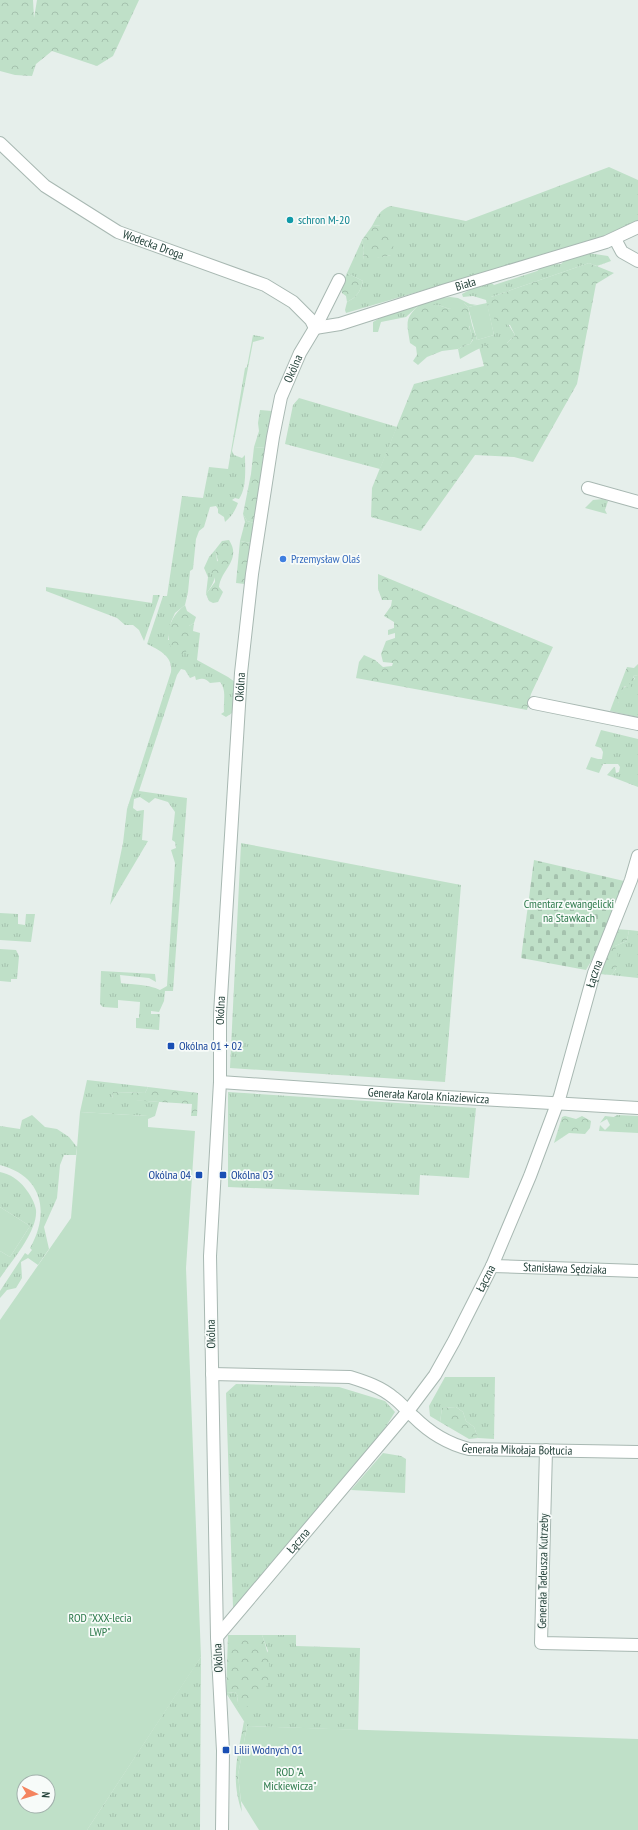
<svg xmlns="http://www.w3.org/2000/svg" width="638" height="1830" font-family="'PT Sans Narrow',sans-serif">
  <defs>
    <pattern id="grass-tufts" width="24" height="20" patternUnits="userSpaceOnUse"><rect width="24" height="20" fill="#bfe0c8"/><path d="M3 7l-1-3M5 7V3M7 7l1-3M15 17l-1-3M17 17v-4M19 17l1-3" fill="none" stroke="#a4c1ad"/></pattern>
    <pattern id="forest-crowns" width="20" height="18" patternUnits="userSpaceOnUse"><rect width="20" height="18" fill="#bfe0c8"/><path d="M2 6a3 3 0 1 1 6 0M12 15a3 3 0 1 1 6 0" fill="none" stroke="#a4c1ad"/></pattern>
    <pattern id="cemetery-stones" width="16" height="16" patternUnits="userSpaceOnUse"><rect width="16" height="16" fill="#bfe0c8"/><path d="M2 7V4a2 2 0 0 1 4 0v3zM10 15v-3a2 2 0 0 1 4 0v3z" fill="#a4c1ad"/></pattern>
  </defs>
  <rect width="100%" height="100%" fill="#e6efeb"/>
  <path fill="url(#grass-tufts)" d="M609,167L638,180V220L633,223L591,241L346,313L345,310L347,302C357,297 360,292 363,281L347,273L362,240L364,250L363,260L391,255L380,225L372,226C377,217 380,209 391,206L466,221Z
    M588,253L608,256L611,261L597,266L589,263L491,297L515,335L507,343C489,342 475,350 460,359L458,349L463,346L470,344L473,340L469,325H472L477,340L494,335L486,300L473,296L463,297L462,294L481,284L485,285L488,280L494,285L537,271L544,265L561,264L567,258Z
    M450,297L458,298L470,304L477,305L468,307L464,303L450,309L438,305H419L406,317L381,322L378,332H373V322L397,308L406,310L407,307L441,298Z
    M253,335L264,337V339L253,342L232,451L234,455L242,458L245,455C245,468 247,488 239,499L235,498L232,500L238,503C235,511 232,516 225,522L224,517L218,513V509L216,506L210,507L204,527L199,531L196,539L193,569L190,571L188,592L185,605L175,613L171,622L168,640L189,641V626L194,623L193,631L200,633L197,660L228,677L235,682L232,713L226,717L221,714L224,712C223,702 227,690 220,682L210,683C205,678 203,678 196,680L195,676L190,678L185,670L181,669L177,675L139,791L187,798L173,991H165L164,1001L159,1012L151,1011V1014H160L159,1030L136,1028V1018H139L140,1002L118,1000V1008L103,1007L100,1004L101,971L155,974L156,982L149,978L120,975L121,983C134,985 148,984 160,990L167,986L175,863L171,850L176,848L175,842L172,840L175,812L168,802L155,798L149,803L140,797L134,799L133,808L137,811L144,810L142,840L148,841L110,905L123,843L127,809L171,672C173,656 159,650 147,644L163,596H167L182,496L203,498L209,467L228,469L245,368L247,367Z
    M299,398L397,427L380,469L285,444L293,405Z
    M260,410L272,411L267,448L254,447L259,431L258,423Z
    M603,499L608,501L605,510L607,514L585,508L593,500Z
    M243,514L247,521L254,523L251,543L240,541L245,522Z
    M215,550C220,567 216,581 206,594L208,577L204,568L209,557Z
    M46,587L152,603L153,595H160L144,641L139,630L133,625H125L117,618L46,591Z
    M638,675V717L610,711L613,703H618L623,688L629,685V683L635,679L633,676Z
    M601,730L638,739V787L607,775L614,767H615L616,773L619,772L620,767L618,764H603L599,773L586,769L591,757L598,759H602L603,752L601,748L595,746Z
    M241,843L461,885L445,1082L230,1068Z
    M0,913L18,914V924L25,925L26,914H35L31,942L0,940Z
    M629,930L638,931V978L611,975L616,969L615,946L627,941Z
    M0,949L16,950L19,956L17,979H11V982L0,981Z
    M87,1080L148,1087L145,1093L113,1092L112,1098L159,1102L155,1116L148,1119V1116L80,1112Z
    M228,1092L476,1108L469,1178L420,1175L419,1195L228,1187Z
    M32,1115L45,1127L57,1129L69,1137L77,1147L76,1155H64L60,1165L57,1198L44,1227L49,1249L38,1265L28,1258L21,1262L22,1278L16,1288L7,1290L0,1298V1291L25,1253L28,1255L32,1250L30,1248C50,1213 43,1176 0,1165V1126L20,1129L22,1120Z
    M617,1115L638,1116V1133L599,1131L600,1125L605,1130L610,1125L607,1119L600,1123L605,1116L614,1117Z
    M0,1172C10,1174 19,1180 25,1188C30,1194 35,1203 36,1210C38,1231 11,1262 0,1278V1251L10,1257L30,1226L0,1207Z
    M445,1377H495L494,1439L478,1438L474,1427L466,1421L463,1412L456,1407L442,1408L440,1422L430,1416L429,1406Z
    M236,1384L339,1387L385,1401L395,1412L375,1444L233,1608L226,1393Z
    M383,1453L401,1456L406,1459L405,1493L351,1490Z
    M262,1635H296V1646L360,1648L358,1730L247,1726L226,1693L235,1692L238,1696L237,1703L268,1651Z
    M201,1657L200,1830H87L196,1664Z"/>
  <path fill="url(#forest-crowns)" d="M0,0H33L34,18L37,0H139L113,56L97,66L52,51L36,64L32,76L15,75L0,71Z
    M381,225C394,229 396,243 391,255L377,258L370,262L363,260L364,250L362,240L372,226Z
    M589,263L614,273L596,284L577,384L533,462L514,457L475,455L421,531L371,517L372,488L414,384L484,366L479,347L497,342L507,343L515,335L510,325L496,323L491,312V297Z
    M347,273L363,281C360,292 357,297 347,302L346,296L342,293L341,287Z
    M455,303H464L468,307L472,325L469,326L473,339L470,344L463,346L458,349L442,351L427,357L418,365L413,361L417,355L416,347L410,343C407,323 404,319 419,305H438L450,309Z
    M254,447L267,448L254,523L247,521L243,514L251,474Z
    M229,540C242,560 221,569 219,587L223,592L218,602L213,603L209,601L206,594L215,582V577L209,571L210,563L218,561L215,550L222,541Z
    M240,541L251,543L245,584L236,583Z
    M378,574L553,647L531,694L527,710L356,678L359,662L364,655L375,660L383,667L392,666L393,663L383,662L381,654L386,641L395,638V633L388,635V630L394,628V622L384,616L391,606L392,600H382L378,589Z
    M185,605L187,611L196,617L194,623L189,626V641L186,652L181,655L172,652C165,632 169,618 185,605Z
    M638,664V675L633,676L635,682L629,683L632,689H629L625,686L623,688L621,698L618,703H613L627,667L634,668Z
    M615,929L629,930L627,941L615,946C619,958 620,966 611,975L599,974Z
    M148,1087L198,1093L197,1116H191L192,1104L112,1099L113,1092L145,1093Z
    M565,1116L576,1119L582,1116L591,1121L590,1128L585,1134L569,1133L554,1143L562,1117Z
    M456,1407L463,1412L466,1421L474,1427L478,1438L469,1439L440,1422L442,1408Z
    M228,1635H262C273,1664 276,1699 240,1709L237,1703L238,1696L235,1692L226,1693Z
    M244,1721L247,1726L238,1775L242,1812C230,1778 238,1755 244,1721Z"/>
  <path fill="url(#cemetery-stones)" d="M534,860L624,881L597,951L586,970L521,958Z"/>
  <path fill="#bfe0c8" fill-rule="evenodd" d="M487,303L494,335L477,340L468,307Z
    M80,1112L148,1116V1127L195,1131L186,1268L201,1657L87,1830H0V1320L71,1218ZM24,1782H48V1806H24Z
    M0,1207L30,1226L10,1257L0,1251Z
    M247,1726L638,1739V1830H259L241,1801L238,1775Z"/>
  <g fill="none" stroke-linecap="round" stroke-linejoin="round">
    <g stroke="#a8b8b2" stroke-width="14">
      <g id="street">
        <path id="s1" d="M0,143L45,186L118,232L265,285L293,302L311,320L315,328"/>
        <path d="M615,239L622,252L638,261"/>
        <path id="s2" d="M315,328L340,324L446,290L606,242L638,227"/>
        <path d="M588,488L638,502"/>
        <path d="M534,703L638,724"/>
        <path id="s3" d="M220,1082L394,1094L638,1108"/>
        <path id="s4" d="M492,1266L638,1271"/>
        <path id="s5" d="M212,1374L350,1377C366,1382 381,1387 394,1398C401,1403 407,1411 414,1417C429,1432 449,1444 469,1449L638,1452"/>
        <path d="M546,1450L541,1643L638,1645"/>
        <path id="s6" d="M217,1637L408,1411L435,1375L454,1341L492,1266L530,1176L560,1096L594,973L631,880L638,856"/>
        <path id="s7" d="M222,1830L223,1751L217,1637L210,1256L220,1082V1014L241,673L252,574L273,437L281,397L300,353L315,328L339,280"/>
      </g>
    </g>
    <use href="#street" stroke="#fff" stroke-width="12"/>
  </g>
  <circle fill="#0f9aa8" stroke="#f7fbf9" stroke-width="1.5" cx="290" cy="220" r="4"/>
  <circle fill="#3f7fe0" stroke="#f7fbf9" stroke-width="1.5" cx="283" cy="559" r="4"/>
  <g fill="#1a4fb4" stroke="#f7fbf9" stroke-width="1.5">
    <rect x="167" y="1042" width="8" height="8" rx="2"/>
    <rect x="195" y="1171" width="8" height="8" rx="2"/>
    <rect x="219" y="1171" width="8" height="8" rx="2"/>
    <rect x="222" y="1746" width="8" height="8" rx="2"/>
  </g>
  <g text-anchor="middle" stroke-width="3.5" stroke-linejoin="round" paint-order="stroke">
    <g font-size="12" fill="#0d838f" stroke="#f7fbf9" text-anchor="start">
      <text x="298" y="224">schron M-20</text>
    </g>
    <g font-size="12" fill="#24423a" stroke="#f7fbf9">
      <text dy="4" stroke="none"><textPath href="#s1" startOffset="186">Wodecka Droga</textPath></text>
      <text dy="4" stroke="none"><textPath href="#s2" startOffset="157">Biała</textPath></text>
      <text dy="4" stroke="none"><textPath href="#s7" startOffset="1468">Okólna</textPath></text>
      <text dy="4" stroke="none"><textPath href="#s7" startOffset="1144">Okólna</textPath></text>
      <text dy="4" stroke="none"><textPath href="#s6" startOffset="774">Łączna</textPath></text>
      <text dy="4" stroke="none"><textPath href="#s7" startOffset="820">Okólna</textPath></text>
      <text dy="4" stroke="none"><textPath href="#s3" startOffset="209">Generała Karola Kniaziewicza</textPath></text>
      <text dy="4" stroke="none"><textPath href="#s4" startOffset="73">Stanisława Sędziaka</textPath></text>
      <text dy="4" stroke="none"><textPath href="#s6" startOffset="450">Łączna</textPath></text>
      <text transform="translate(211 1334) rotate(-91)" y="4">Okólna</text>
      <text dy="4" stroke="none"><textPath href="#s5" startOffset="327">Generała Mikołaja Bołtucia</textPath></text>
      <text dy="4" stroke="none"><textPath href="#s6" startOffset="126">Łączna</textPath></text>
      <text transform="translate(543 1571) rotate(-89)" y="4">Generała Tadeusza Kutrzeby</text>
      <text transform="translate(218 1658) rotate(-93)" y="4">Okólna</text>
    </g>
    <g font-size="12" fill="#366cbe" stroke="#f7fbf9" text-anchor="start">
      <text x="291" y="563">Przemysław Olaś</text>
    </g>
    <g font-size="12" fill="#2d7a4b" stroke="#f7fbf9">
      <text x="569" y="908">Cmentarz ewangelicki<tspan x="569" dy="14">na Stawkach</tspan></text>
      <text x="100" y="1622">ROD "XXX-lecia<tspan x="100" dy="14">LWP"</tspan></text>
      <text x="290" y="1776">ROD "A<tspan x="290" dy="14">Mickiewicza"</tspan></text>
    </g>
    <g font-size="12" fill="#164399" stroke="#f7fbf9" text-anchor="start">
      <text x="179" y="1050">Okólna 01 + 02</text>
      <text x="191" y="1179" text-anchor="end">Okólna 04</text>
      <text x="231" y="1179">Okólna 03</text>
      <text x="234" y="1754">Lilii Wodnych 01</text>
    </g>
  </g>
  <g transform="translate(36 1794) rotate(95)"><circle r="19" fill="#f7fbf9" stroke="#a3b1ad"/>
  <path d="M0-3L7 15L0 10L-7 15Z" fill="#f4845f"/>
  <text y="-6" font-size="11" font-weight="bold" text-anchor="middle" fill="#24423a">N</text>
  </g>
</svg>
